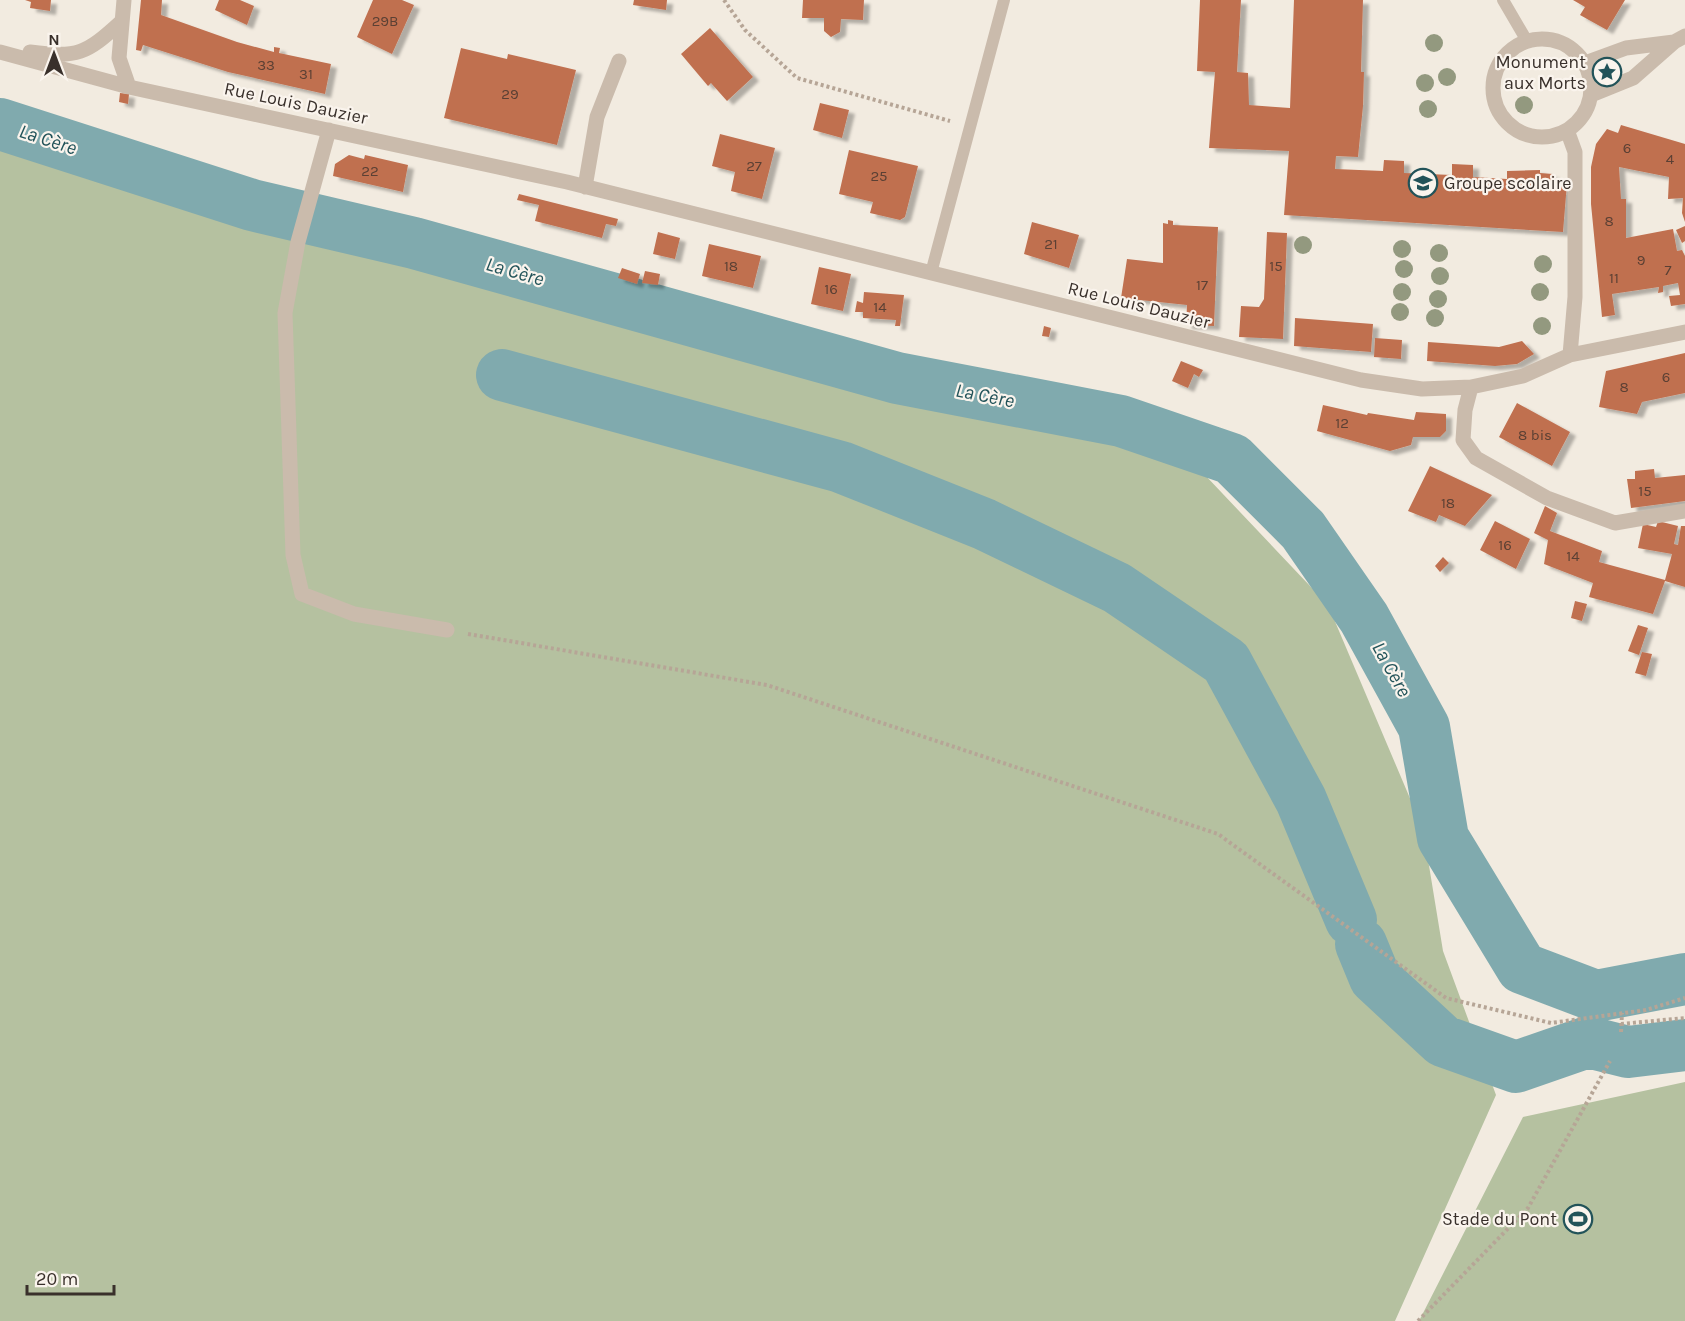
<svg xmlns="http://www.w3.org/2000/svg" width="1685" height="1321" font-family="Karla,sans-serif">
  <defs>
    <filter id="shadow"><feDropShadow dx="6" dy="4" stdDeviation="1.5" flood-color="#0004"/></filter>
  </defs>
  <rect width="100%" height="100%" fill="#f2ebe0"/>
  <path fill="#b5c1a0" d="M0,133L333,236L738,343L1187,456L1328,605L1423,829L1443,951L1496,1095L1395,1321H0Z
    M1685,1082V1321H1419L1523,1117Z"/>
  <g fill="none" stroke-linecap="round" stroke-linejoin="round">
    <path stroke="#80aaae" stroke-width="52" d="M0,124L252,205L414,243L897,378L1121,421L1232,459L1303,530L1364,618L1424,727L1443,838L1522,968L1596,996L1685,979
      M502,375L841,467L984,524L1117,588L1226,662L1301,800L1351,920
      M1361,944L1375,978L1443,1041L1516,1067L1588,1042L1628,1052L1685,1045"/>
  </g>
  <path fill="#c07050" filter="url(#shadow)" d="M25,0H51L50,11L30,8L31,2Z
    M141,0H162L161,15L237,42L274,52V47L280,48L279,53L331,64L325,94L228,72L143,45L141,51L136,50Z
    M219,0H240L254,6L247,25L215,10Z
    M373,0H402L414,5L392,54L357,37Z
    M634,0H667L666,10L633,5Z
    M803,0H864L863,20L841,19L840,32L831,37L824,31V18H802Z
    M1200,0H1241L1237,72L1248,73L1249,105L1290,108L1294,0H1363L1361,72H1364L1363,106L1358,157L1336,156L1335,169L1383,171L1384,160L1404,161V173L1452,175V164L1473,165V177L1507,179V171L1540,170V173L1553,174L1552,182L1567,183L1563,232L1284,215L1289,151L1209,148L1215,72L1197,71Z
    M1573,0H1625L1607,30L1580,15L1585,7Z
    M710,28L753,77L727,101L711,83L708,86L681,54Z
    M461,48L507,59L508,54L576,70L557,145L444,118Z
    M120,93L129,94L128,104L119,102Z
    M820,103L849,110L842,138L813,130Z
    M1621,125L1685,144V222L1682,213L1683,198L1668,199L1669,177L1619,167L1621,199H1626V238L1673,229L1677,251L1682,250L1685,256V304L1671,306L1669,296L1680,295L1678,283L1663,286V292L1658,293L1659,287L1612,294L1615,315L1602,317L1591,204V167L1596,144L1607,129L1618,133Z
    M720,134L775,148L762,199L731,191L735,172L712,166Z
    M849,150L918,166L905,217L900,220L870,213L873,202L839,194Z
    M349,155L364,159L365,155L408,165L403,192L333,176L335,164Z
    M519,194L618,219L616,226L606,224L602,238L535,221L539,205L517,200Z
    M1168,220L1173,221V225L1218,227L1214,326L1186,325L1187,305L1121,298L1127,259L1163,263V223L1168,224Z
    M1032,222L1079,235L1069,268L1024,254Z
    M1685,226V241L1682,243L1676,230Z
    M658,232L680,238L675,259L653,254Z
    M1267,232L1287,233L1283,339L1239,337L1241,306L1259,307L1264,299Z
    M709,244L761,256L753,288L702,276Z
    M819,267L851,274L843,311L811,304Z
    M622,268L640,274L637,284L618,278Z
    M645,271L660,274L658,285L642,283Z
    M864,292L904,295L900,326H895L896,320L863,318V312H855L857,301L863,303Z
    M1295,318L1373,324L1371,352L1294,346Z
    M1044,326L1051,328L1049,337L1042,336Z
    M1375,338L1402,340L1401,359L1374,357Z
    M1522,341L1534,354L1517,364L1495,366L1427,361L1428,342L1499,347Z
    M1685,353V393L1642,402L1637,414L1599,407L1606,371Z
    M1181,361L1203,370L1199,377L1194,374L1188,388L1172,381Z
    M1517,403L1570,432L1552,466L1499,437Z
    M1323,405L1367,415L1368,413L1414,420L1416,412L1446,414V431L1440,437H1413L1411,445L1390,451L1317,431Z
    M1430,466L1492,495L1465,526L1439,515L1436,522L1408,511Z
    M1654,469L1655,478L1685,475V501L1631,508L1627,479H1635V471Z
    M1545,506L1557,513L1550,531L1602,551L1599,562L1665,580L1672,554L1638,548L1643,524L1656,527L1658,521L1678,526L1674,544L1678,545L1681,526H1685V587L1665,581L1653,614L1589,597L1593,583L1544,564L1548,540L1534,533Z
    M1495,521L1530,539L1516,569L1480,550Z
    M1443,557L1449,563L1440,572L1435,566Z
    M1575,601L1587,604L1582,621L1571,618Z
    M1638,625L1648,628L1639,655L1628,651Z
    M1642,652L1652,654L1646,676L1635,673Z"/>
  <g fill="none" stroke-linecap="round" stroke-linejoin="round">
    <path stroke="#b6a596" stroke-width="4" stroke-dasharray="3 3" stroke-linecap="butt" d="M724,0L745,30L797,78L950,121
      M468,634L767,685L1218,834L1446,998L1551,1023L1646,1010L1685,998
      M1621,1024L1685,1018
      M1621,1032L1622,1013
      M1418,1321L1528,1208L1610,1061"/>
    <path stroke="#cabbac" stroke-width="12" d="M1503,0L1527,41
      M931,273L1004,0"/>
    <path stroke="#cabbac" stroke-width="15" d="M124,0L119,58L129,87
      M1493 88a49 49 0 1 1 98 0a49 49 0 1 1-98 0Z
      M0,52L129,87L567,182L1361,380L1422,389L1471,387L1523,376L1570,355L1685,332
      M30,52C78,58 86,54 121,22
      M1585,63L1626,48L1674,42
      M1591,95L1633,78L1674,42L1685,36
      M329,130L298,242L285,313L293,555L302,594L354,614L447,630
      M1567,130L1575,152V297L1570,355
      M585,187L597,117L619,61
      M1471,387L1465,410L1463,440L1476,458L1547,498L1615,523L1685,511"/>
  </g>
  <g fill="#93997f">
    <circle cx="1434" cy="43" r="9"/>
    <circle cx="1447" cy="77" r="9"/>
    <circle cx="1425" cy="83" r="9"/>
    <circle cx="1524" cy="105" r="9"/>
    <circle cx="1428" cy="109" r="9"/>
    <circle cx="1303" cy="245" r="9"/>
    <circle cx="1402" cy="249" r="9"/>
    <circle cx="1439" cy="253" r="9"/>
    <circle cx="1543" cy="264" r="9"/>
    <circle cx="1404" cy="269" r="9"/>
    <circle cx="1440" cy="276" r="9"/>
    <circle cx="1402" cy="292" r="9"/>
    <circle cx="1540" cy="292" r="9"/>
    <circle cx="1438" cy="299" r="9"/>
    <circle cx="1400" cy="312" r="9"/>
    <circle cx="1435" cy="318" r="9"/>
    <circle cx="1542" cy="326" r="9"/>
  </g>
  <defs>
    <g id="sight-ring" transform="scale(1.5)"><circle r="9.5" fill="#faf4ed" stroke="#225359" stroke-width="1.5"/><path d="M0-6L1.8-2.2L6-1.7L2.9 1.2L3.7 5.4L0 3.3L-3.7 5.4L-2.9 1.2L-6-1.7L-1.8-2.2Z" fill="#225359"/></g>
    <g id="school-ring" transform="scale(1.5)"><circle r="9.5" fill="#faf4ed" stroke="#225359" stroke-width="1.5"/><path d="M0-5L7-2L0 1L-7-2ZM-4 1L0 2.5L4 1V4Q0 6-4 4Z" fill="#225359"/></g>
    <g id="stadium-ring" transform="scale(1.5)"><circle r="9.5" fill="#faf4ed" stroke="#225359" stroke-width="1.5"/><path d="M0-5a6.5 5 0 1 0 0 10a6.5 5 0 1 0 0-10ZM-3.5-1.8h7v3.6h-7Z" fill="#225359"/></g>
  </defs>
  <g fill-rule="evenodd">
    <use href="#sight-ring" x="1607" y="72"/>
    <use href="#school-ring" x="1423" y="183"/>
    <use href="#stadium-ring" x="1578" y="1219"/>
  </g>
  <g text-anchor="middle" stroke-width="4.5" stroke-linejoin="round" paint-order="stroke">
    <g font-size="15" fill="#5b4034">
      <text x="385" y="26">29B</text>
      <text x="266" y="70">33</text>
      <text x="306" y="79">31</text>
      <text x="510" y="99">29</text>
      <text x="1627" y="153">6</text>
      <text x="1670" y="164">4</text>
      <text x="754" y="171">27</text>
      <text x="370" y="176">22</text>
      <text x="879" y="181">25</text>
      <text x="1609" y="226">8</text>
      <text x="1051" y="249">21</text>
      <text x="1641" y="265">9</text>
      <text x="731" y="271">18</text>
      <text x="1276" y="271">15</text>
      <text x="1668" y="275">7</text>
      <text x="1614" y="283">11</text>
      <text x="1202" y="290">17</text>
      <text x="831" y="294">16</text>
      <text x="880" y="312">14</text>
      <text x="1666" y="382">6</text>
      <text x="1624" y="392">8</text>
      <text x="1342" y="428">12</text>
      <text x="1535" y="440">8 bis</text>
      <text x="1645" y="496">15</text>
      <text x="1448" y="508">18</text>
      <text x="1505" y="550">16</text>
      <text x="1573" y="561">14</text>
    </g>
    <g font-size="18" fill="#39302b" stroke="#faf4ed" text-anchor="end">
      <text x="1586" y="68">Monument<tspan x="1586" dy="21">aux Morts</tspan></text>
      <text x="1444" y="189" text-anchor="start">Groupe scolaire</text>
      <text x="1557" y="1225">Stade du Pont</text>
    </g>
    <g font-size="18" fill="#39302b" stroke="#faf4ed">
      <text transform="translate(296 103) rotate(12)" y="6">Rue Louis Dauzier</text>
      <text transform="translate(1139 305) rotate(14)" y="6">Rue Louis Dauzier</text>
    </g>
    <g font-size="20" font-style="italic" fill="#225359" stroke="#faf4ed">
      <text transform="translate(48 139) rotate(18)" y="7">La Cère</text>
      <text transform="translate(515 271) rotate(16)" y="7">La Cère</text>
      <text transform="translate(985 395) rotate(11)" y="7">La Cère</text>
      <text transform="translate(1392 669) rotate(61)" y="7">La Cère</text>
    </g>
  </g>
  <g transform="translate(54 54)" stroke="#faf4ed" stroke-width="4.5" paint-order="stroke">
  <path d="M0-4.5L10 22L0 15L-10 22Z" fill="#39302b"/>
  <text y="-9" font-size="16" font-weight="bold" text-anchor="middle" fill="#39302b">N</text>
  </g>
  <path d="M27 1285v9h87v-9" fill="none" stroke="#39302b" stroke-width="3"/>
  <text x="36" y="1285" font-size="18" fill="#39302b" stroke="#faf4ed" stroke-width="4.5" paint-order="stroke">20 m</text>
</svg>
